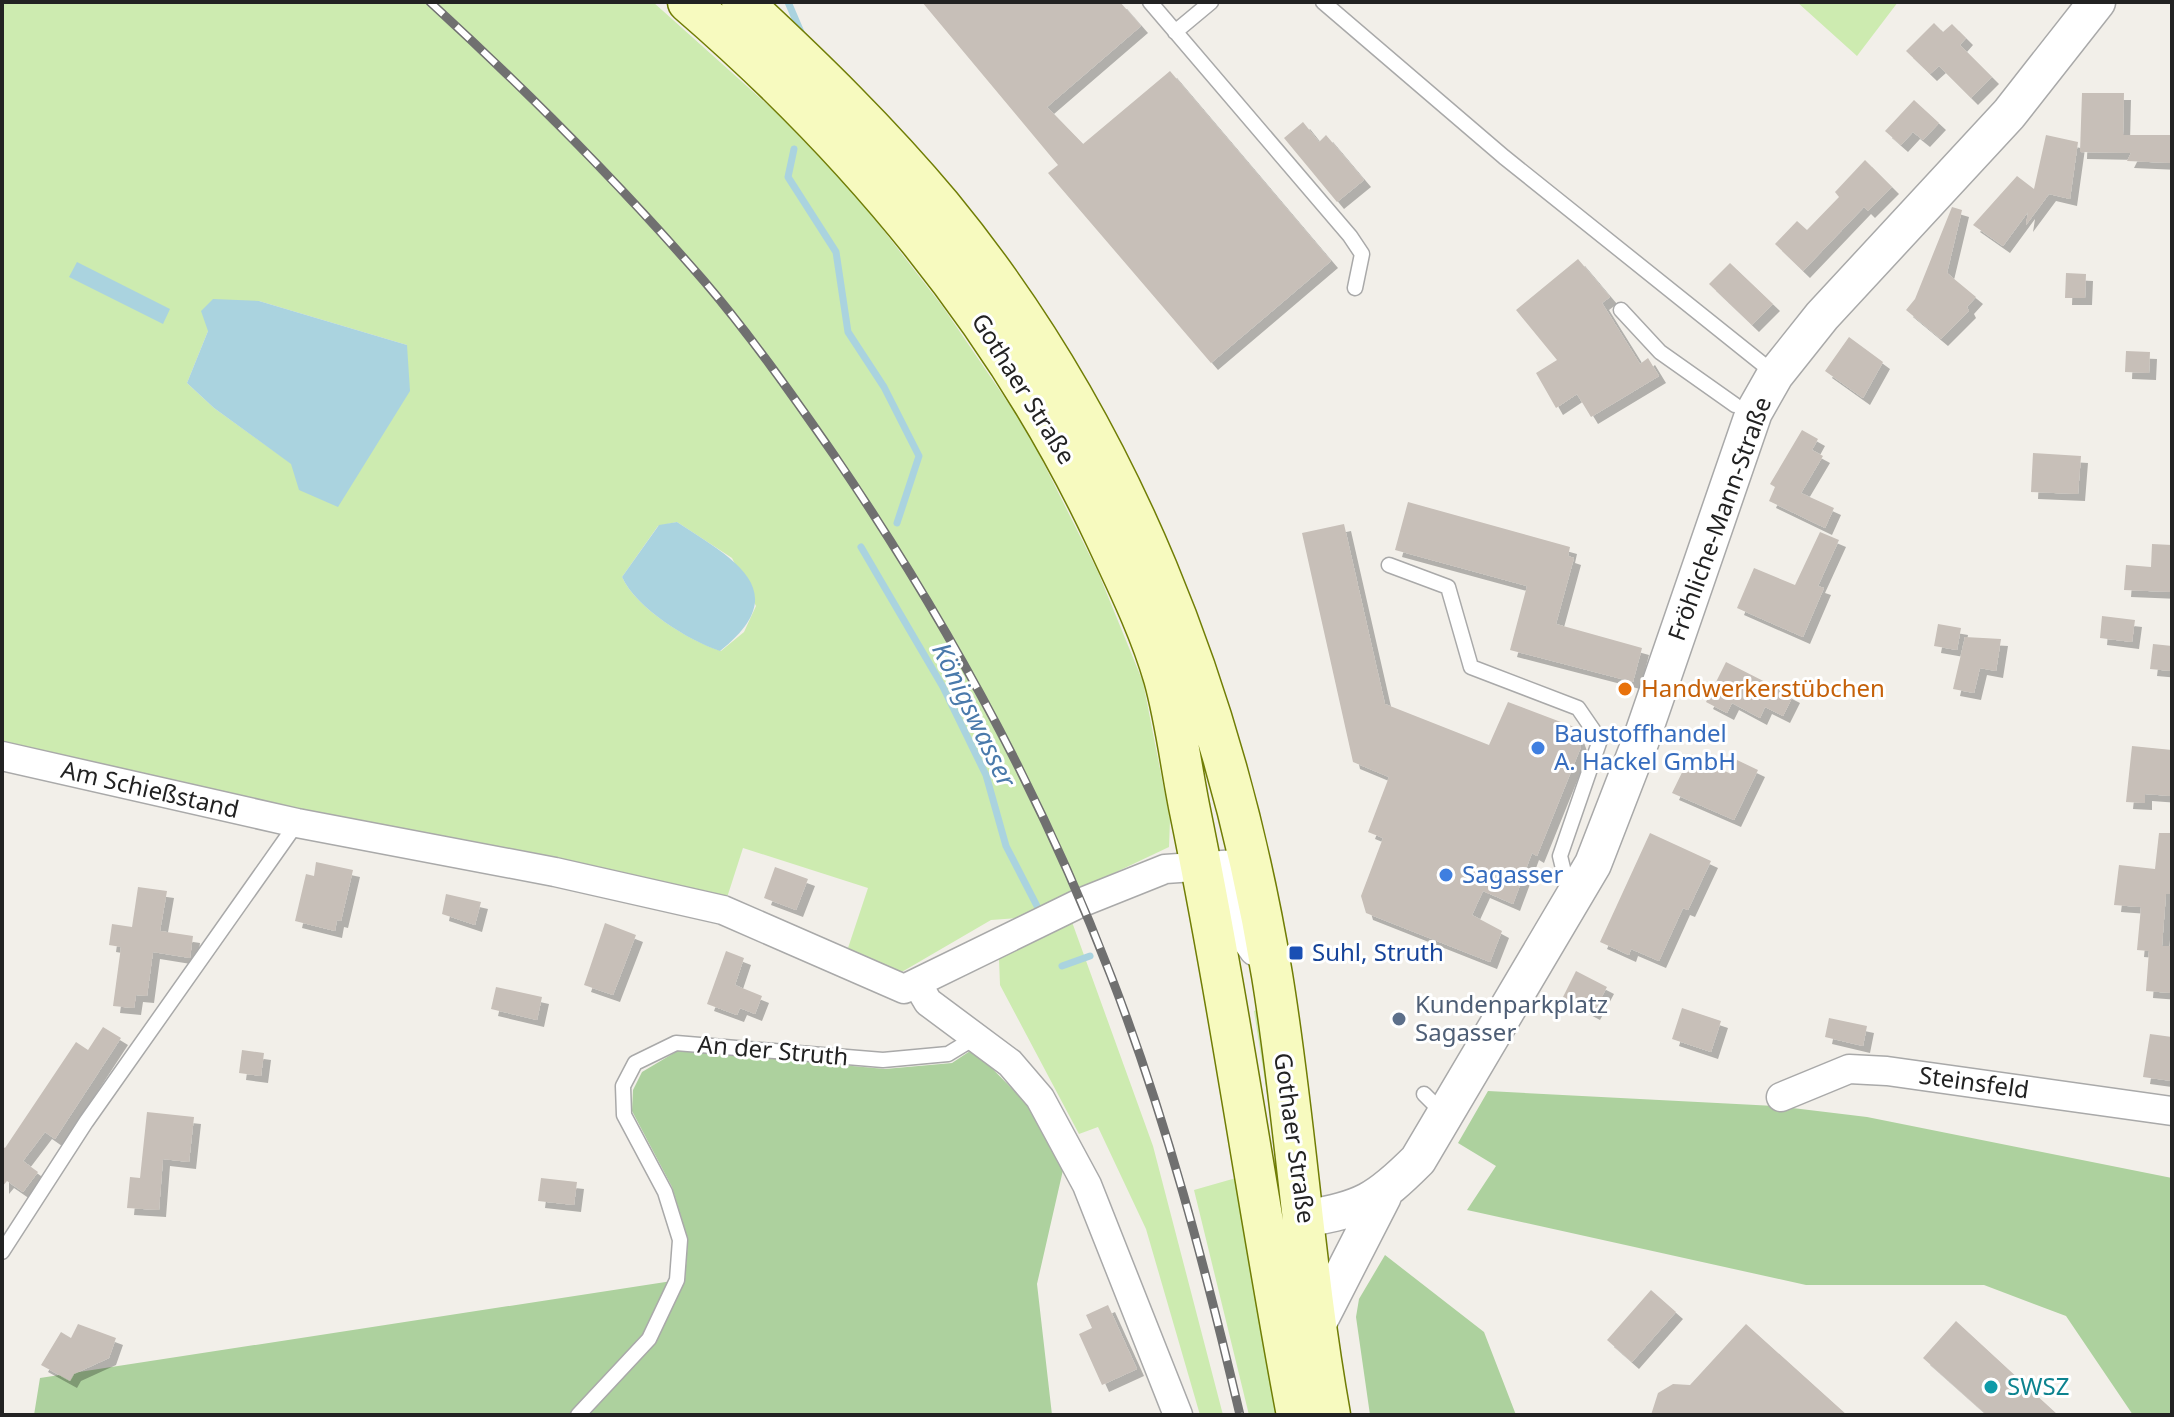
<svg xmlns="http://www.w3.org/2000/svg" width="2174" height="1417" font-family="'Noto Sans',sans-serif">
  <defs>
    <filter id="shadow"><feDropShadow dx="7" dy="7" stdDeviation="0" flood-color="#0004"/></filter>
  </defs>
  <rect width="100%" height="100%" fill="#f2efe9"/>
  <path fill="#cdebb0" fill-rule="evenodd" d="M2,2H653L778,114L860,200L943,307L1028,432L1098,572L1143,682L1170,820L1169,847L1019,918L991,920L900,973L847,951L868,888L743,848L723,910L2,756ZM259,301L407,345L292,464L214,408L187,383L208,331ZM677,522L732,558L756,606L744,632L721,651C689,641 636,608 622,577L658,526Z
    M1797,2H1898L1857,56Z
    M1072,922L1153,1146L1223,1415H1200L1146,1229L1098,1127L1079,1134L1000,985L999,959Z
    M1262,1008L1277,1113L1270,1114L1254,1011Z
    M1236,1178L1276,1415H1249L1194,1190Z"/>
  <path fill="#add19e" d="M973,1049L1026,1103L1063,1170L1037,1284L1052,1415H34L40,1378L685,1279L688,1239L672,1187L632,1111L633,1090L642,1072L679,1050L885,1069L952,1063Z
    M1488,1091L1775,1106L1867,1117L2172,1178V1415H2133L2066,1316L1984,1285H1806L1467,1210L1496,1166L1458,1143Z
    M1385,1255L1484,1332L1516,1415H1370L1356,1317L1359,1299Z"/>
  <path fill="#aad3df" d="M77,262L170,309L163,324L69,277Z
    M213,299L259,301L407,345L410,391L338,507L299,490L291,464L214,408L187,383L208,331L201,311Z
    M677,522C731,558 797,590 720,651C689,641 636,608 622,577L659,525Z"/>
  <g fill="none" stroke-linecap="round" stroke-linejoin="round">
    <path stroke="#aad3df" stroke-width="7" d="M788,2L803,37
      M794,149L788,177L836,252L848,332L884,387L919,456L897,523
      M861,547L943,687L986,775L1006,846L1037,906
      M1062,966L1090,956"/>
  </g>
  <path fill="#c7bfb8" filter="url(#shadow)" d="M922,2H1120L1141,26L1047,107L1083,144L1170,71L1331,261L1211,363L1048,173L1058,165Z
    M1934,23L1943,32L1952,24L1966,38L1960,45L1992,77L1971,98L1939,66L1930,74L1906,51Z
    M2082,93H2124L2123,135H2172V163L2127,161L2131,153L2080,152Z
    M1914,100L1939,123L1923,140L1913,132L1901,145L1885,131Z
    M1303,122L1319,142L1326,135L1364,180L1337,202L1284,138Z
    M2046,135L2078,142L2070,199L2049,194L2026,225L2028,212L2003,246L1973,225L2017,176L2034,189Z
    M1865,160L1892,187L1868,211L1864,207L1803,271L1775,244L1797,221L1807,230L1839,197L1835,192Z
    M1952,207L1962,210L1947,273L1976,297L1967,307L1969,311L1941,339L1906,310L1915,299Z
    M1578,259L1610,297L1602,303L1640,364L1648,358L1659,376L1591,417L1577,394L1556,408L1536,373L1557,360L1516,310Z
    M1730,263L1773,304L1752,325L1709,284Z
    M2066,273L2086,274L2085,298H2065Z
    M1849,337L1883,362L1863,398L1825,371Z
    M2126,351L2150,352L2149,373L2125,372Z
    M1802,430L1818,439L1812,450L1823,456L1801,493L1834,508L1825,528L1769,501L1775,487L1770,484Z
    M2033,453L2081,456L2078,494L2031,492Z
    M1408,502L1570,547L1568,556L1574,558L1556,624L1642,648L1633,682L1510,650L1527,586L1395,550Z
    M1344,524L1385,704L1489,745L1508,702L1574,727L1581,747L1537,856L1532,853L1513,904L1483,891L1472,915L1502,931L1490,962L1366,913L1361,896L1383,838L1368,832L1389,777L1353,762L1302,533Z
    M1820,532L1839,540L1818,586L1824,588L1803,637L1737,608L1754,568L1795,585Z
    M2152,544L2172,545V592L2124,590L2126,565L2151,567Z
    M2102,616L2135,620L2132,642L2100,638Z
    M1938,624L1961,628L1957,650L1934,646Z
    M1965,637L2001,639L1996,671L1980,668L1974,693L1953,689Z
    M2153,644L2172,646V671L2150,669Z
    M1726,662L1793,696L1783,716L1765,707L1760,718L1732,703L1727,713L1706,702Z
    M2132,746L2172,750V796L2145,794V803L2126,802Z
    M1691,754L1731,774L1737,760L1758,770L1734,820L1672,793Z
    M1650,833L1711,861L1688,910L1683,908L1659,961L1631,949L1629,955L1600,942Z
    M2159,833H2172V894H2166L2162,946H2172V993L2146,991L2149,951L2137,950L2141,907L2114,905L2119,865L2155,869Z
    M316,862L353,870L341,921L337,920L335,931L295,921L306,874L314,876Z
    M775,867L808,879L796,910L764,898Z
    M138,887L167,891L160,931L193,936L190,958L153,952L147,996L136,995L134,1008L113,1006L121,947L109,945L112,924L132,927Z
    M446,894L481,902L475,925L442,914Z
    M605,923L636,935L613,995L584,985Z
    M726,951L744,958L735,985L762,996L755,1014L740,1008L737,1015L707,1004Z
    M1576,971L1607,987L1593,1013L1563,997Z
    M496,987L542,997L537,1020L491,1009Z
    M1682,1008L1721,1021L1711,1052L1672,1039Z
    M1829,1018L1867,1026L1863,1046L1825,1037Z
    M103,1027L121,1038L55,1139L45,1132L23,1161L38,1172L23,1192L7,1181L2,1187V1146L5,1148L76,1042L88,1050Z
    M2150,1034L2172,1037V1081L2143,1077Z
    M242,1050L264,1053L261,1076L239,1073Z
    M147,1112L194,1117L189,1162L163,1159L159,1210L127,1208L130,1177L140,1178Z
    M541,1178L577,1182L574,1205L538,1201Z
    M1651,1290L1676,1312L1632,1362L1607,1340Z
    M1108,1305L1137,1369L1102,1385L1079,1334L1092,1328L1086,1315Z
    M1956,1321L2058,1415H1987L1923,1358Z
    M78,1324L116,1338L109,1358L74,1374L70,1381L41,1365L61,1332L71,1338Z
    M1746,1324L1847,1415H1651L1658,1393L1673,1384L1690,1385Z"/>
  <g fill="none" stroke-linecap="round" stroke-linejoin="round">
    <g stroke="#a9a9a9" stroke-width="17">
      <path id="service" d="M1150,2L1350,236L1362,254L1355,288
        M1323,2L1504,157L1775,374
        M1175,32L1211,2
        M1621,310L1660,352L1735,405
        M1389,565L1448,587L1471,667L1578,708L1600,740L1560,856L1569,893
        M1424,1094L1445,1115
        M2,1252L86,1122L297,823
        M578,1415L649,1339L677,1280L680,1240L665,1192L624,1115L623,1086L635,1063L676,1043L883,1060L948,1054L976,1037"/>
    </g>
    <g stroke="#a9a9a9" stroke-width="31">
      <path id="minor" d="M2,756L297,823L555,872L723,910L904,989L1080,903L1165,869L1251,863
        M1227,865L1246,940L1254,951
        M918,985L928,1002L1010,1063L1040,1098L1087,1185L1178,1415
        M1781,1097L1849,1069L1887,1071L2172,1111"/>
    </g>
    <g stroke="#a9a9a9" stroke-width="39">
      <path id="tertiary" d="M1305,1219C1363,1208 1376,1202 1418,1160L1593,864L1641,740L1754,412L1775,375L1822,316L2009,114L2097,2
        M1318,1323L1383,1196"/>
    </g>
    <g stroke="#707d05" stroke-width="43">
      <path id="secondary" d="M688,2C863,153 1008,328 1106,538C1127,583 1150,630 1164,678C1176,721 1181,767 1190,811C1231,1011 1259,1214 1297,1415
        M742,2C812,67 880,133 941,206C1122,426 1226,697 1272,975C1296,1121 1304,1270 1330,1415"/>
    </g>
    <use href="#service" stroke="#fff" stroke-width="14"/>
    <use href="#minor" stroke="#fff" stroke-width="28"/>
    <use href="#tertiary" stroke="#fff" stroke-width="36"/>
    <use href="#secondary" stroke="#f7fabf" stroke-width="40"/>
    <g stroke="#707070" stroke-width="9">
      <path id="rail" d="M430,2C526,90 619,183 704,281C751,336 793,396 834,455C945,618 1040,791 1111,976C1166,1118 1205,1266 1240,1415"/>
    </g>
    <use href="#rail" stroke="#fff" stroke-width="6" stroke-dasharray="18" stroke-linecap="butt"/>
  </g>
  <circle fill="#e8710a" stroke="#fff" stroke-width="3" cx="1625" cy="689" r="8"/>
  <g fill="#3f7fe0" stroke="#fff" stroke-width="3">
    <circle cx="1538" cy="748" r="8"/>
    <circle cx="1446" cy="875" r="8"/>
  </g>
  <rect fill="#1a4fb4" stroke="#fff" stroke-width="3" x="1288" y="945" width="16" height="16" rx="4"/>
  <circle fill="#5c6f8a" stroke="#fff" stroke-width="3" cx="1399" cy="1019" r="8"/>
  <circle fill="#0f9aa8" stroke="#fff" stroke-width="3" cx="1991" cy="1387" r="8"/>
  <g text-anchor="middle" stroke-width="6" stroke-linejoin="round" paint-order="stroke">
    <g font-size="24" fill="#222" stroke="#fff">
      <text transform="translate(1023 389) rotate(58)" y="8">Gothaer Straße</text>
      <text transform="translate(1720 519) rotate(-70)" y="8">Fröhliche-Mann-Straße</text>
      <text transform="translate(150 790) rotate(13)" y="8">Am Schießstand</text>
      <text transform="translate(773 1051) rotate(5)" y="8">An der Struth</text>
      <text transform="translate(1974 1083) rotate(8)" y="8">Steinsfeld</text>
      <text transform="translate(1294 1138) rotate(82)" y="8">Gothaer Straße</text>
    </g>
    <g font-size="24" fill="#c56008" stroke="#fff" text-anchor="start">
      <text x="1641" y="697">Handwerkerstübchen</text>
    </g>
    <g font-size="24" fill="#366cbe" stroke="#fff" text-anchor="start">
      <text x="1554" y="742">Baustoffhandel<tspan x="1554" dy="28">A. Hackel GmbH</tspan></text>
      <text x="1462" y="883">Sagasser</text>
    </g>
    <g font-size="24" fill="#164399" stroke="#fff" text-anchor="start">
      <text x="1312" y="961">Suhl, Struth</text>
    </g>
    <g font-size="24" fill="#4e5e75" stroke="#fff" text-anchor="start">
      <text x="1415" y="1013">Kundenparkplatz<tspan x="1415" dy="28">Sagasser</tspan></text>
    </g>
    <g font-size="24" fill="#0d838f" stroke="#fff" text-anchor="start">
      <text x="2007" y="1395">SWSZ</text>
    </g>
    <g font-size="26" font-style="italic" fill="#4a7aab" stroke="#fff">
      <text transform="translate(974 715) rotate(64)" y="9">Königswasser</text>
    </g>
  </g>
  <rect width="2174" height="1417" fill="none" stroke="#222222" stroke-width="8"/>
</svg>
